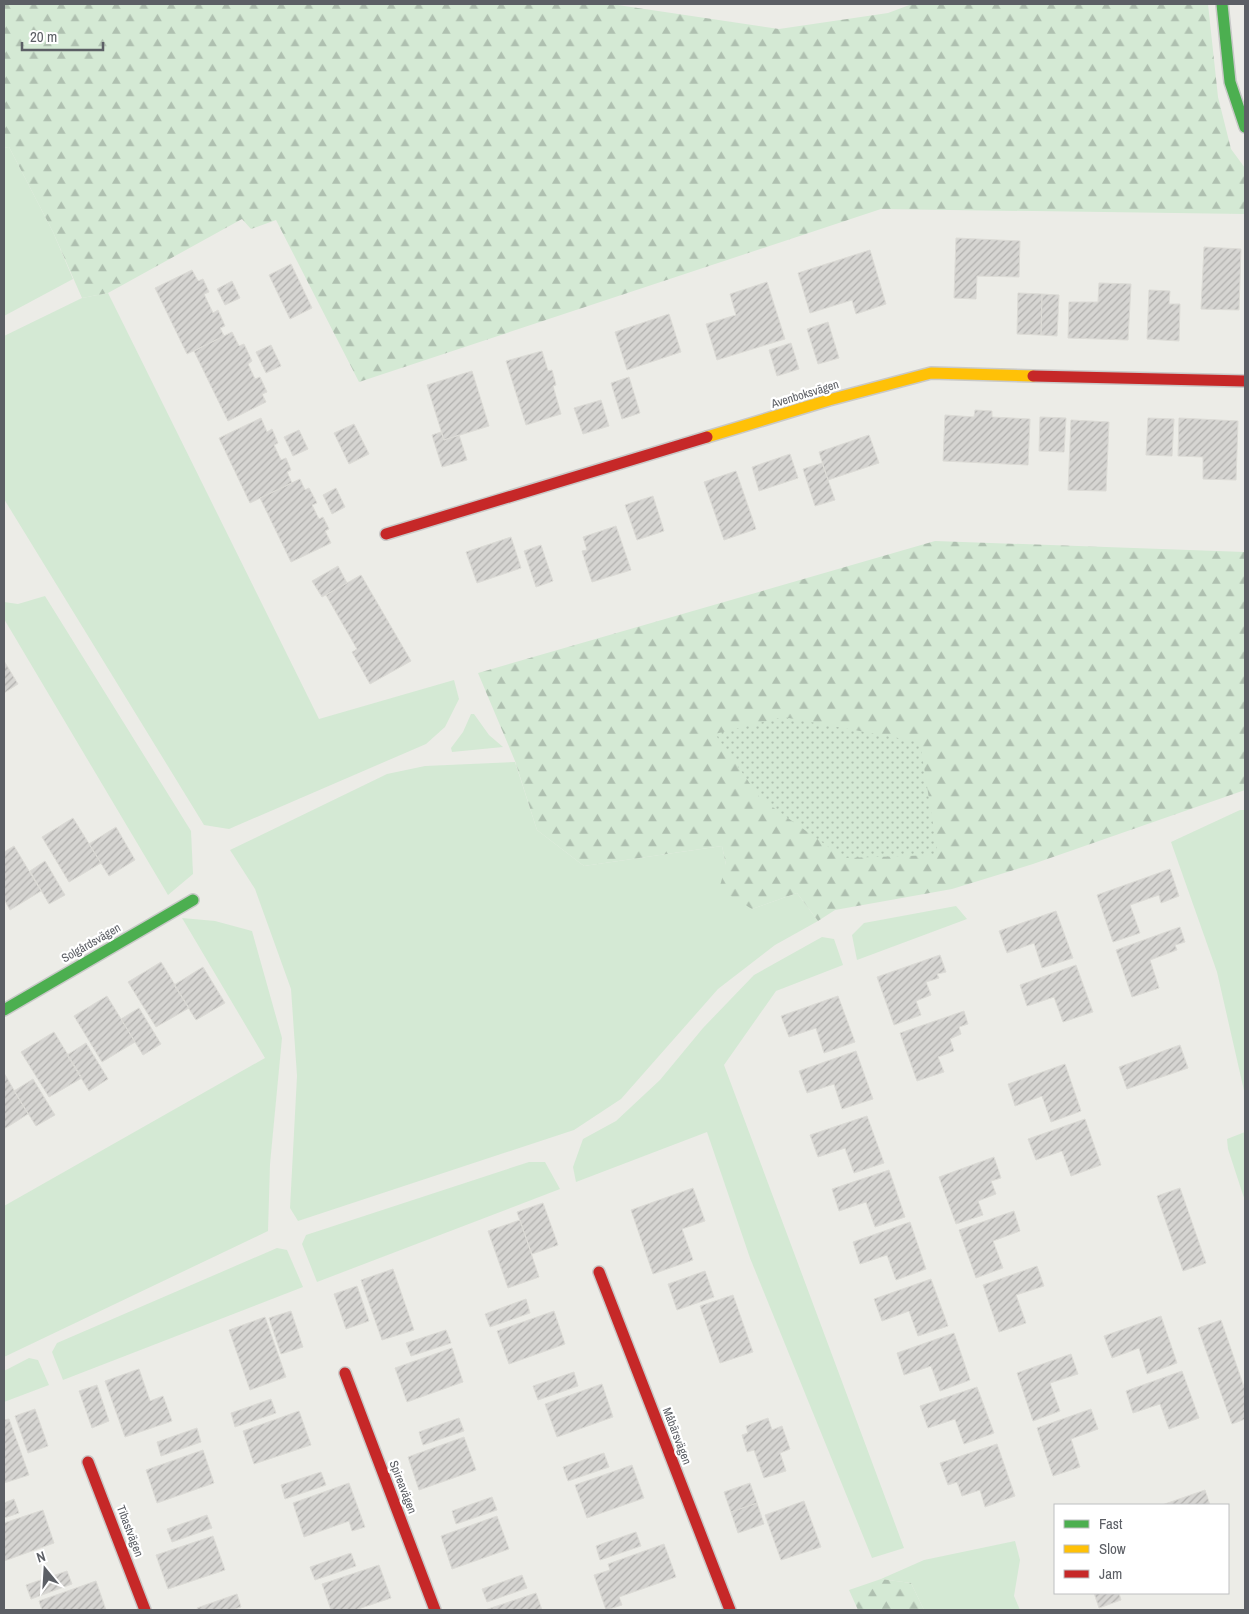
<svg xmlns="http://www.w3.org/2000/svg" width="1249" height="1614" font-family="'Archivo Narrow',sans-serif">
  <defs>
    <pattern id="forest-firs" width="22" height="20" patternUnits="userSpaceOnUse" patternTransform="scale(1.25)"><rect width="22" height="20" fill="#d4e9d4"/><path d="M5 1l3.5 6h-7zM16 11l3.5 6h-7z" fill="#afc0b0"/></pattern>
    <pattern id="park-dots" width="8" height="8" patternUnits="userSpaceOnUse" patternTransform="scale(1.25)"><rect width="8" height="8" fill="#d4e9d4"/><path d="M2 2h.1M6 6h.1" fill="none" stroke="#afc0b0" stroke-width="1.8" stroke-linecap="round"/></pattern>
    <pattern id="building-hatch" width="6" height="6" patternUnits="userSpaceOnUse" patternTransform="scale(1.25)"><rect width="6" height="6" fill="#d6d5d2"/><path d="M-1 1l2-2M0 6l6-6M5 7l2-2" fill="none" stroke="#b1b0ae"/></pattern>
  </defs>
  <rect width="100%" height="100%" fill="#ecece7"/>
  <path fill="#d4e9d4" d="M9,147L53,232L73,279L4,316V148Z
    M108,293L319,719L454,680L459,699L445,727L426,744L229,829L204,825L4,499V336L82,298Z
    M45,596L191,831L193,874L168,895L4,619V602L18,604Z
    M471,714H474L489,735L503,747L452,752L451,748L463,732Z
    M515,762L537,830L584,866L722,846L726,865L752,909L797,893L818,921L775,945L718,989L621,1099L574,1130L298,1221L290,1208L297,1076L291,989L255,889L230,850L387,774L425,766Z
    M1240,810H1245V1095L1217,972L1171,842Z
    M956,906L967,919L857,960L852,935L864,923Z
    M182,918L215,921L252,931L282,1038L270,1164L268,1231L4,1357V1206L265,1058Z
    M822,937L834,939L843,965L776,991L724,1065L904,1548L872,1558L750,1258L707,1132L576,1182L573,1167L583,1139L616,1121L660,1080L703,1028L754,975Z
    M1245,1132V1201L1228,1149L1227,1139Z
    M529,1162H545L560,1189L317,1282L302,1244L306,1235Z
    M277,1248L287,1250L303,1287L63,1380L52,1352L57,1343Z
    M29,1358L38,1360L49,1385L4,1402V1371Z
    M1015,1541L1020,1560L1014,1596L1020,1610H924L911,1583L881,1579L924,1560Z"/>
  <path fill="url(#forest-firs)" d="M4,4H611L779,29L888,13L912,4H1208L1218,97L1231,149L1245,168V214L881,209L359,382L276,220L251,229L242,219L108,293L82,298L53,232L9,147L4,148Z
    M935,541L1245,552V790L1033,864L952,889L835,910L818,921L797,893L752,909L719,889L726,865L722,846L584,866L537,830L515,761L478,673Z
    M881,1579L911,1583L924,1610H858L849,1590Z"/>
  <path fill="url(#park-dots)" d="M783,717L920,742L938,855L844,858L760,798L715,734Z"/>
  <path fill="url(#building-hatch)" stroke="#dcdbd6" d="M956,238L1020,241L1019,277L977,276L976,299L954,298Z
    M1204,247L1241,249L1239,310L1201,309Z
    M870,250L886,304L856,314L852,300L810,313L798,273Z
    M291,264L312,308L290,319L269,275Z
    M192,270L198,281L203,279L209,292L204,294L213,313L218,310L225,326L220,328L224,336L187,354L155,288Z
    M232,281L240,298L225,305L217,289Z
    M767,282L785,339L717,360L706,324L736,315L730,294Z
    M1099,283L1131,284L1128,340L1068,338L1069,302H1098Z
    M1149,290L1170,291L1169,304H1180L1179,341L1147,339Z
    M1018,293L1042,294L1041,335L1017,334Z
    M1042,294L1059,295L1057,336L1041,335Z
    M669,314L681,352L627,370L615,332Z
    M828,322L839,358L818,364L807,329Z
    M232,332L239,346L244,344L252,361L248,364L255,379L260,377L267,392L262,394L266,402L228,421L194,351Z
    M791,343L799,369L777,376L769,350Z
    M271,345L281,366L266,373L256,352Z
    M542,351L548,371L552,370L556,385L553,386L561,414L526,425L506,361Z
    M472,371L489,426L444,440L427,385Z
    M629,377L640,413L622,419L611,383Z
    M601,400L609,426L583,434L574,408Z
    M975,410L992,411V417L1030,419L1028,465L943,461L945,415L974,417Z
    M1040,417L1066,418L1064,452L1039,451Z
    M261,418L267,432L272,429L278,443L274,445L281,460L286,458L291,470L287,472L292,483L250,503L219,438Z
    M1148,418L1174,419L1172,456L1146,455Z
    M1179,418L1238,421L1236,480L1203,479V457L1178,456Z
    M1071,420L1109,422L1106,491L1068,490Z
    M354,424L369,454L349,464L334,433Z
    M299,430L308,449L293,456L284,437Z
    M441,432L444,440L459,435L467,460L442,467L432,435Z
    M869,435L879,463L828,480L819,452Z
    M790,454L798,478L759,491L752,467Z
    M822,463L835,500L815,506L803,469Z
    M736,471L756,529L724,540L704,482Z
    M300,479L305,490L309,488L317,503L312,505L319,519L323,517L329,529L325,531L331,543L291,562L260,498Z
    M336,488L345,507L332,514L323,495Z
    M653,496L664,531L637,540L625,505Z
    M616,526L631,570L592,582L582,551L587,550L583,537Z
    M511,537L521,568L477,583L466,552Z
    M541,545L553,581L536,587L524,551Z
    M338,566L347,583L322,597L312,581Z
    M361,575L411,661L370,684L352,652L357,649L326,595Z
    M4,661L18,684L4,693Z
    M73,818L101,863L69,882L42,837Z
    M116,827L135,860L109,876L89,844Z
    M14,846L41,891L10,910L4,899V852Z
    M45,861L65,895L49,904L30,871Z
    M1170,869L1179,896L1161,903L1159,895L1130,905L1140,933L1113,942L1097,895Z
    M1056,911L1073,958L1042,968L1034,943L1007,953L999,931Z
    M1180,927L1185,942L1175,945L1177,950L1150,960L1159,988L1132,997L1116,950Z
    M940,955L946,972L937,974L939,978L926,982L931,995L916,1001L921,1015L894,1025L877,977Z
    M161,962L189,1008L156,1027L128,982Z
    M1076,965L1093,1012L1063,1022L1054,997L1027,1006L1020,985Z
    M203,967L225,1003L196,1020L174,985Z
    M107,996L135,1042L102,1062L74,1016Z
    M838,996L855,1042L824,1053L816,1028L789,1037L781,1016Z
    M139,1008L161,1044L143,1055L121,1019Z
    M964,1011L968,1024L959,1027L961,1034L950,1039L954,1051L938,1057L944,1072L917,1081L900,1033Z
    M54,1032L82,1078L49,1097L21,1052Z
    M86,1043L108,1079L89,1091L67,1055Z
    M1180,1045L1188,1068L1127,1089L1119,1067Z
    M856,1051L873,1099L842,1109L834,1084L807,1093L799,1071Z
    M1065,1064L1081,1111L1051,1122L1042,1096L1015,1106L1008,1084Z
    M4,1073L28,1114L4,1129Z
    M33,1079L55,1115L36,1126L14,1091Z
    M867,1116L884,1163L854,1173L845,1148L818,1157L810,1135Z
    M1085,1119L1101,1165L1071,1176L1062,1151L1036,1160L1028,1139Z
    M994,1157L1001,1178L991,1181L996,1194L978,1201L983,1215L956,1224L939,1177Z
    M889,1170L905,1217L875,1227L866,1202L839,1211L832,1189Z
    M693,1188L705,1221L682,1229L693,1260L653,1274L631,1210Z
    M1180,1188L1206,1263L1183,1271L1157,1196Z
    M543,1203L558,1245L532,1254L517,1212Z
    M1014,1211L1020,1231L993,1241L1003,1268L976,1278L959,1230Z
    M520,1220L539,1277L508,1288L488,1231Z
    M910,1222L926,1269L896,1280L887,1255L860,1264L853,1242Z
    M1037,1266L1044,1286L1016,1295L1026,1323L999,1332L983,1285Z
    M393,1269L414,1330L382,1340L361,1280Z
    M705,1271L714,1297L677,1310L668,1284Z
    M931,1279L948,1326L918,1336L909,1311L882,1321L874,1299Z
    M357,1286L369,1321L346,1329L334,1294Z
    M733,1295L753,1352L720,1363L700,1306Z
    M526,1299L530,1313L490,1327L485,1314Z
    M291,1311L303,1347L281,1354L269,1318Z
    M554,1311L565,1344L509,1364L497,1331Z
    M1161,1316L1177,1363L1147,1374L1139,1348L1112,1358L1104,1336Z
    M265,1317L286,1377L250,1390L229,1330Z
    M1221,1320L1245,1390V1419L1232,1424L1198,1328Z
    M446,1330L451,1343L411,1356L406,1343Z
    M954,1333L970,1380L940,1391L931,1366L904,1375L897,1353Z
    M452,1348L463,1382L407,1402L395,1368Z
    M1071,1354L1078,1374L1050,1383L1060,1411L1033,1421L1017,1373Z
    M139,1369L150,1401L163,1396L172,1421L125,1437L105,1381Z
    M1182,1371L1199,1418L1169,1429L1160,1404L1133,1413L1126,1391Z
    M574,1372L578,1386L538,1400L533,1386Z
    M602,1384L613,1417L557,1437L545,1404Z
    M97,1385L109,1421L92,1428L79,1391Z
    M977,1387L994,1433L964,1444L955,1419L928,1428L920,1406Z
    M271,1399L276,1413L235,1427L231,1413Z
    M35,1409L48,1446L28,1453L15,1416Z
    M1091,1409L1098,1429L1071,1439L1080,1467L1053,1476L1037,1428Z
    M299,1411L311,1445L254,1464L243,1431Z
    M459,1418L464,1431L423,1445L419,1432Z
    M768,1418L772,1430L782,1426L790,1449L780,1453L786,1471L764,1478L754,1450L747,1452L742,1435L748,1433L746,1426Z
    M9,1419L29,1475L4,1483V1420Z
    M197,1428L201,1442L161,1456L157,1442Z
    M464,1437L476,1470L419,1490L408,1457Z
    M997,1444L1015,1496L985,1507L980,1490L962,1496L957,1482L948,1485L940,1463Z
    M203,1450L214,1483L157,1503L146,1470Z
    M604,1453L609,1467L568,1481L563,1467Z
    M632,1465L644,1498L587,1518L575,1485Z
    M321,1472L326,1485L285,1499L281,1485Z
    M349,1483L365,1527L352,1531L349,1521L304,1537L293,1503Z
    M750,1483L757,1503L731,1512L724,1492Z
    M1205,1490L1210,1505H1162Z
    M492,1497L497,1510L456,1524L452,1511Z
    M14,1499L19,1513L4,1518V1503Z
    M804,1501L821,1547L781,1560L765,1515Z
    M757,1503L764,1524L738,1533L731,1512Z
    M43,1510L54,1543L4,1561V1523Z
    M207,1515L212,1528L172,1542L167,1529Z
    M497,1516L509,1549L452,1569L441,1536Z
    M636,1532L641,1546L600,1560L596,1546Z
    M213,1536L225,1570L168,1589L156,1555Z
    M664,1544L676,1577L619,1597L622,1605L606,1610L594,1575L610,1570L608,1564Z
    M351,1553L356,1566L315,1580L310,1567Z
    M379,1565L391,1598L355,1610H331L322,1584Z
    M67,1571L72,1584L31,1599L26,1585Z
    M522,1575L527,1588L487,1602L482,1589Z
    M96,1581L106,1610H42L39,1601Z
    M536,1593L542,1610H485Z
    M1094,1593H1119L1121,1600L1099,1608Z
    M237,1594L241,1607L231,1610H198L197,1608Z"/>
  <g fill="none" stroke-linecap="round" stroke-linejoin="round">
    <g stroke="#c9c9c8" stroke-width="14">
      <path id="fast" d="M1222,4L1230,82L1245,127
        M4,1010L193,900"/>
    </g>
    <g stroke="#c9c9c8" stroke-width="14">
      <path id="slow" d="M707,437L829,400L931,373L1033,376"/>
    </g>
    <g stroke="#c9c9c8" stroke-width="14">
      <path id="jam" d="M1033,376L1245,381
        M386,534L707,437
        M599,1272L730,1610
        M345,1373L435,1610
        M88,1462L145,1610"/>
    </g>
    <use href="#fast" stroke="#4caf50" stroke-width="11"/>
    <use href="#slow" stroke="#ffc107" stroke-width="11"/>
    <use href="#jam" stroke="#c62828" stroke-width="11"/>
  </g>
  <g text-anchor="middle" stroke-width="4.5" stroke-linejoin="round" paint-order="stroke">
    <g font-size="12" fill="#5c5f65" stroke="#fff">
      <text transform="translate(805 394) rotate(-17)" y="4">Avenboksvägen</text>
      <text transform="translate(91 943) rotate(-30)" y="4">Solgårdsvägen</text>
      <text transform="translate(677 1436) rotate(69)" y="4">Måbärsvägen</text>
      <text transform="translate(403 1487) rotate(69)" y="4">Spireavägen</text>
      <text transform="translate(130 1531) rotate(69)" y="4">Tibastvägen</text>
    </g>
  </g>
  <rect width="1249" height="1614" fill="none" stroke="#5c5f65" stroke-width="10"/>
  <rect x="1054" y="1504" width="175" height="90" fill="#ffffff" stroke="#bebfc1"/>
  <rect x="1064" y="1520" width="25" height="8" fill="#4caf50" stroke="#bebfc1"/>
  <text x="1099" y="1529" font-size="15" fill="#5c5f65">Fast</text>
  <rect x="1064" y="1545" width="25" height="8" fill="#ffc107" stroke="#bebfc1"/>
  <text x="1099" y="1554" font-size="15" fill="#5c5f65">Slow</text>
  <rect x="1064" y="1570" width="25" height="8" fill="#c62828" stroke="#bebfc1"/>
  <text x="1099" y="1579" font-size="15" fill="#5c5f65">Jam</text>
  <g transform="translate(45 1569) rotate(342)" stroke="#ffffff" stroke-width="4" paint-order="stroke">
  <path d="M0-4L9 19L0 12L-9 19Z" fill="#5c5f65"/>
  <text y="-8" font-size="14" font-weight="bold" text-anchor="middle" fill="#5c5f65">N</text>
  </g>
  <path d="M22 42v8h81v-8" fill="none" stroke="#5c5f65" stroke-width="2.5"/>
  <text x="30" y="42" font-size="15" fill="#5c5f65" stroke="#ffffff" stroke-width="4" paint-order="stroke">20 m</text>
</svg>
